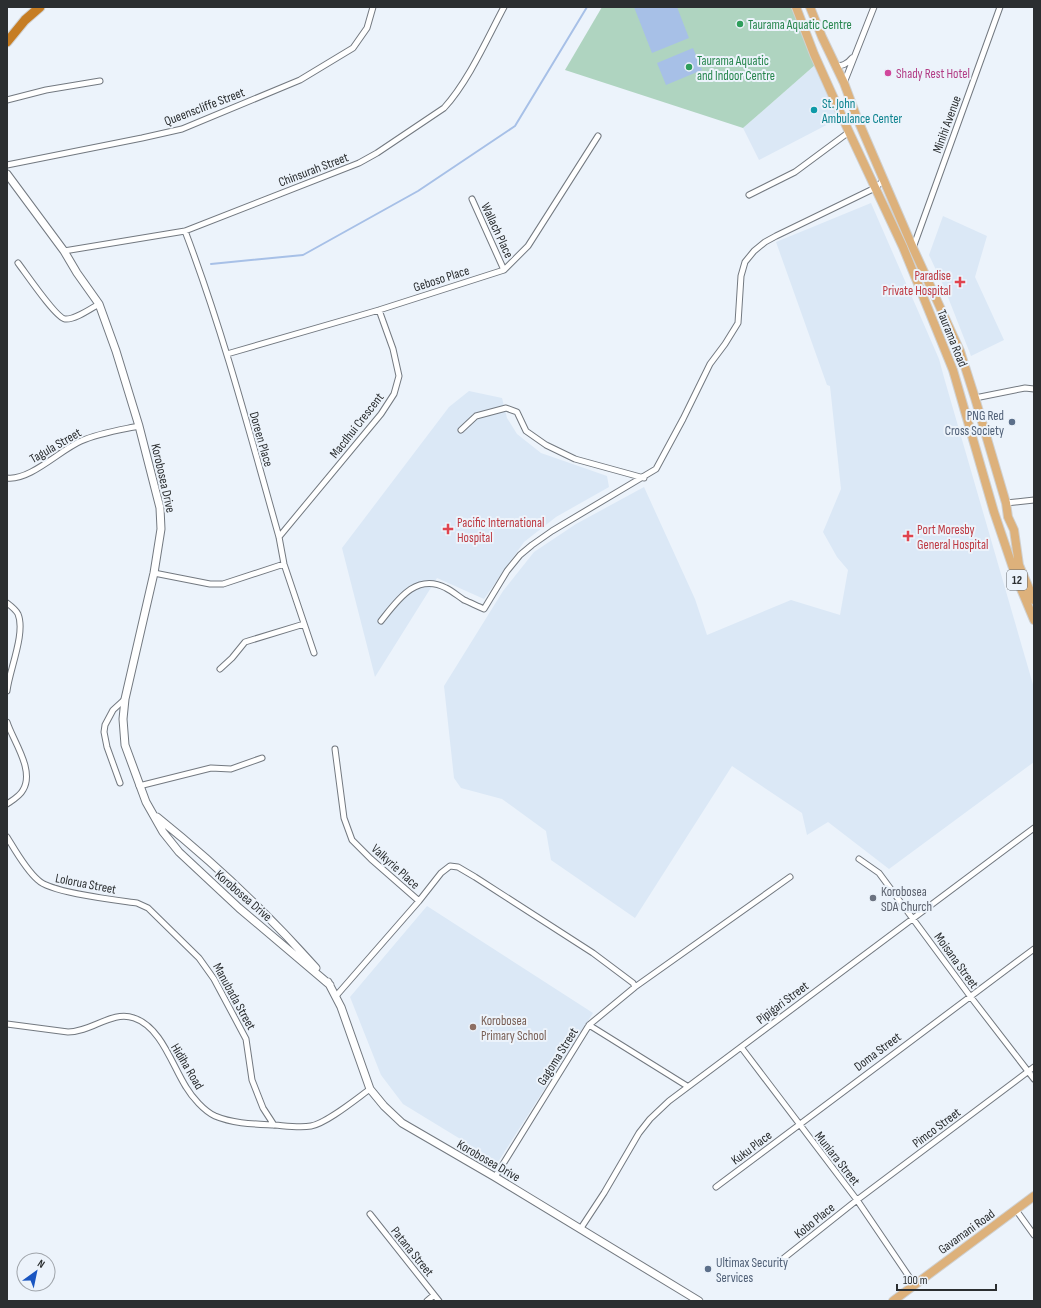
<svg xmlns="http://www.w3.org/2000/svg" width="1041" height="1308" font-family="'Sofia Sans Condensed',sans-serif">
  <rect width="100%" height="100%" fill="#ecf3fb"/>
  <path fill="#dbe8f6" d="M815,65L838,119L759,160L743,128Z
    M871,203L939,359L945,381L1034,688V762L889,869L828,822L807,835L802,813L732,766L635,918L551,860L546,831L502,799L461,788L454,778L444,686L503,591L534,552L576,524L644,487L695,599L707,635L791,600L840,615L848,570L837,557L823,532L841,489L830,386L827,385L776,242Z
    M943,216L987,236L975,277L1004,340L971,356L944,287L929,255Z
    M469,391L502,398L507,418L517,434L541,453L607,476L609,487L556,517L524,542L484,599L437,578L375,677L342,548L449,407Z
    M427,906L593,1013L498,1162L403,1104L381,1075L350,997Z"/>
  <path fill="#afd4c0" d="M602,7H791L812,55L815,65L743,128L565,70Z"/>
  <path fill="#a7c0e7" d="M634,7H677L689,38L652,53Z
    M693,48L702,70L666,85L657,63Z"/>
  <g fill="none" stroke-linecap="round" stroke-linejoin="round">
    <path stroke="#a7c0e7" stroke-width="2" d="M211,264L303,255L418,191L515,126L587,7"/>
    <g stroke="#737980" stroke-width="7">
      <path id="street" d="M835,64C841,68 848,63 852,58
        M844,83L874,7
        M7,100L46,90L100,81
        M7,165L142,138L182,129L300,80L353,48L367,28L373,7
        M749,195L795,172L849,132
        M472,199L504,270
        M185,231C223,331 250,434 279,537L284,564L314,653
        M913,248L1000,7
        M64,251L185,231L359,163L377,153L444,108C468,82 487,39 504,7
        M18,263C25,272 56,318 65,319C75,320 90,309 99,304
        M227,354L379,310L504,270L528,246L598,136
        M975,398L1025,388L1034,389
        M461,430L476,416L506,408L517,412L526,431L546,445L575,459L644,478
        M7,478C30,481 60,450 81,441C99,433 120,430 139,426
        M1006,503L1034,500
        M279,537L381,414L394,394L399,376L393,349L379,310
        M154,573L210,584H223L284,564
        M7,603C11,606 16,610 18,614C26,633 9,671 7,691
        M381,621C397,601 416,572 446,588C452,591 458,596 464,600C471,603 477,606 484,609L507,571L520,555L532,545L552,531L656,469L683,419L710,364L725,344L738,323L741,276L745,262L754,251L765,242L776,236L875,188L884,180
        M220,669L232,658L245,642L304,624
        M7,722C13,741 35,770 23,790C20,796 13,800 7,804
        M335,749L344,818L352,840L371,859L419,901L336,996
        M120,783L107,747L104,732L105,725L113,710L125,699
        M139,786L211,768L231,769L262,758
        M7,837C15,850 26,870 38,880C51,893 116,900 137,903L148,908L199,958L214,979L246,1039L252,1080L263,1108L274,1125
        M859,859L879,873L970,996L1034,1079
        M419,901L441,873L450,866L458,867L475,877L593,953L633,983L635,987L589,1025
        M635,987L790,877
        M7,1024L68,1032C92,1032 112,1010 134,1018C161,1027 172,1065 186,1087C192,1097 204,1111 215,1116C234,1124 256,1124 275,1125C287,1126 300,1128 311,1126C327,1123 356,1099 370,1089
        M741,1047L857,1200L914,1284
        M495,1177L589,1025L687,1086
        M716,1187L1034,949
        M1016,1210L1034,1235
        M370,1214L439,1301
        M581,1228L604,1193L639,1133L650,1119L669,1101L1034,828
        M784,1258L857,1200L1034,1067
        M427,1301L434,1295"/>
    </g>
    <g stroke="#737980" stroke-width="9">
      <path id="secondary" d="M7,174L64,251L77,273L99,304L116,351L139,426L160,508L161,529L154,573L125,699L123,719L125,745L146,802L163,832L179,852L239,908L330,985
        M157,817C213,862 268,914 316,968
        M328,982L341,1007L370,1089L384,1106L402,1123L495,1177L699,1301"/>
    </g>
    <g stroke="#d0d1d1" stroke-width="10">
      <path id="primary" d="M796,7L814,54L849,132L903,247L953,370L994,512L1016,577L1034,620
        M810,7L822,37L844,83L857,118L913,248L960,351L975,398L1006,503L1008,517L1014,530L1019,565L1034,600
        M893,1301L1034,1196"/>
    </g>
    <g stroke="#d0d1d1" stroke-width="11">
      <path id="highway" d="M7,42L25,20L40,7"/>
    </g>
    <use href="#street" stroke="#fff" stroke-width="5"/>
    <use href="#secondary" stroke="#fff" stroke-width="7"/>
    <use href="#primary" stroke="#ddb17b" stroke-width="8"/>
    <use href="#highway" stroke="#c67d23" stroke-width="9"/>
  </g>
  <g fill="#2e9e5b" stroke="#ecf3fb" stroke-width="1.5">
    <circle cx="740" cy="24" r="4"/>
    <circle cx="689" cy="67" r="4"/>
  </g>
  <circle fill="#d1479c" stroke="#ecf3fb" stroke-width="1.5" cx="888" cy="73" r="4"/>
  <circle fill="#0f9aa8" stroke="#ecf3fb" stroke-width="1.5" cx="814" cy="110" r="4"/>
  <g fill="#e0444e" stroke="#ecf3fb" stroke-width="1.5">
    <path d="M958 276h4v4h4v4h-4v4h-4v-4h-4v-4h4z"/>
    <path d="M446 523h4v4h4v4h-4v4h-4v-4h-4v-4h4z"/>
    <path d="M906 530h4v4h4v4h-4v4h-4v-4h-4v-4h4z"/>
  </g>
  <g fill="#5c6f8a" stroke="#ecf3fb" stroke-width="1.5">
    <circle cx="1012" cy="422" r="4"/>
    <circle cx="708" cy="1269" r="4"/>
  </g>
  <circle fill="#6b7280" stroke="#ecf3fb" stroke-width="1.5" cx="873" cy="898" r="4"/>
  <circle fill="#8d6e63" stroke="#ecf3fb" stroke-width="1.5" cx="473" cy="1027" r="4"/>
  <g text-anchor="middle" stroke-width="4" stroke-linejoin="round" paint-order="stroke">
    <rect fill="#ecf3fb" stroke="#65696d" stroke-width="1" x="1007" y="570" width="20" height="20" rx="3"/>
    <g font-size="12" font-weight="bold" fill="#2b2e30">
      <text x="1017" y="584">12</text>
    </g>
    <g font-size="13" fill="#27864d" stroke="#ecf3fb" text-anchor="start">
      <text x="748" y="29">Taurama Aquatic Centre</text>
      <text x="697" y="65">Taurama Aquatic<tspan x="697" dy="15">and Indoor Centre</tspan></text>
    </g>
    <g font-size="13" fill="#b23c85" stroke="#ecf3fb" text-anchor="start">
      <text x="896" y="78">Shady Rest Hotel</text>
    </g>
    <g font-size="13" fill="#0d838f" stroke="#ecf3fb" text-anchor="start">
      <text x="822" y="108">St. John<tspan x="822" dy="15">Ambulance Center</tspan></text>
    </g>
    <g font-size="13" fill="#2b2e30" stroke="#ecf3fb">
      <text transform="translate(204 106) rotate(-21)" y="5">Queenscliffe Street</text>
      <text transform="translate(946 124) rotate(-70)" y="5">Minihi Avenue</text>
      <text transform="translate(313 169) rotate(-21)" y="5">Chinsurah Street</text>
      <text transform="translate(498 230) rotate(65)" y="5">Wallach Place</text>
      <text transform="translate(441 278) rotate(-18)" y="5">Geboso Place</text>
      <text transform="translate(953 338) rotate(68)" y="5">Taurama Road</text>
      <text transform="translate(356 425) rotate(-52)" y="5">Macdhui Crescent</text>
      <text transform="translate(262 439) rotate(74)" y="5">Doreen Place</text>
      <text transform="translate(55 445) rotate(-30)" y="5">Tagula Street</text>
      <text transform="translate(164 478) rotate(77)" y="5">Korobosea Drive</text>
      <text transform="translate(396 866) rotate(42)" y="5">Valkyrie Place</text>
      <text transform="translate(86 883) rotate(11)" y="5">Lolorua Street</text>
      <text transform="translate(244 895) rotate(41)" y="5">Korobosea Drive</text>
      <text transform="translate(957 960) rotate(54)" y="5">Moisana Street</text>
      <text transform="translate(235 996) rotate(61)" y="5">Manubada Street</text>
      <text transform="translate(782 1002) rotate(-37)" y="5">Pipigari Street</text>
      <text transform="translate(877 1051) rotate(-37)" y="5">Doma Street</text>
      <text transform="translate(557 1056) rotate(-58)" y="5">Gagoma Street</text>
      <text transform="translate(188 1066) rotate(59)" y="5">Hidiha Road</text>
      <text transform="translate(936 1127) rotate(-37)" y="5">Pimco Street</text>
      <text transform="translate(751 1147) rotate(-37)" y="5">Kuku Place</text>
      <text transform="translate(838 1158) rotate(52)" y="5">Muniara Street</text>
      <text transform="translate(489 1160) rotate(30)" y="5">Korobosea Drive</text>
      <text transform="translate(814 1220) rotate(-39)" y="5">Kobo Place</text>
      <text transform="translate(966 1231) rotate(-36)" y="5">Gavamani Road</text>
      <text transform="translate(413 1251) rotate(51)" y="5">Patana Street</text>
    </g>
    <g font-size="13" fill="#be3a42" stroke="#ecf3fb" text-anchor="start">
      <text x="951" y="280" text-anchor="end">Paradise<tspan x="951" dy="15">Private Hospital</tspan></text>
      <text x="457" y="527">Pacific International<tspan x="457" dy="15">Hospital</tspan></text>
      <text x="917" y="534">Port Moresby<tspan x="917" dy="15">General Hospital</tspan></text>
    </g>
    <g font-size="13" fill="#4e5e75" stroke="#ecf3fb" text-anchor="end">
      <text x="1004" y="420">PNG Red<tspan x="1004" dy="15">Cross Society</tspan></text>
      <text x="716" y="1267" text-anchor="start">Ultimax Security<tspan x="716" dy="15">Services</tspan></text>
    </g>
    <g font-size="13" fill="#5b616d" stroke="#ecf3fb" text-anchor="start">
      <text x="881" y="896">Korobosea<tspan x="881" dy="15">SDA Church</tspan></text>
    </g>
    <g font-size="13" fill="#785e54" stroke="#ecf3fb" text-anchor="start">
      <text x="481" y="1025">Korobosea<tspan x="481" dy="15">Primary School</tspan></text>
    </g>
  </g>
  <rect width="1041" height="1308" fill="none" stroke="#2b2e30" stroke-width="16"/>
  <g transform="translate(36 1272) rotate(33)"><circle r="19" fill="#ecf3fb" stroke="#9fa4aa"/>
  <path d="M0-3L7 15L0 10L-7 15Z" fill="#1955c1"/>
  <text y="-6" font-size="11" font-weight="bold" text-anchor="middle" fill="#2b2e30">N</text>
  </g>
  <path d="M897 1284v6h99v-6" fill="none" stroke="#2b2e30" stroke-width="2"/>
  <text x="903" y="1284" font-size="12" fill="#2b2e30" stroke="#ecf3fb" stroke-width="3" paint-order="stroke">100 m</text>
</svg>
